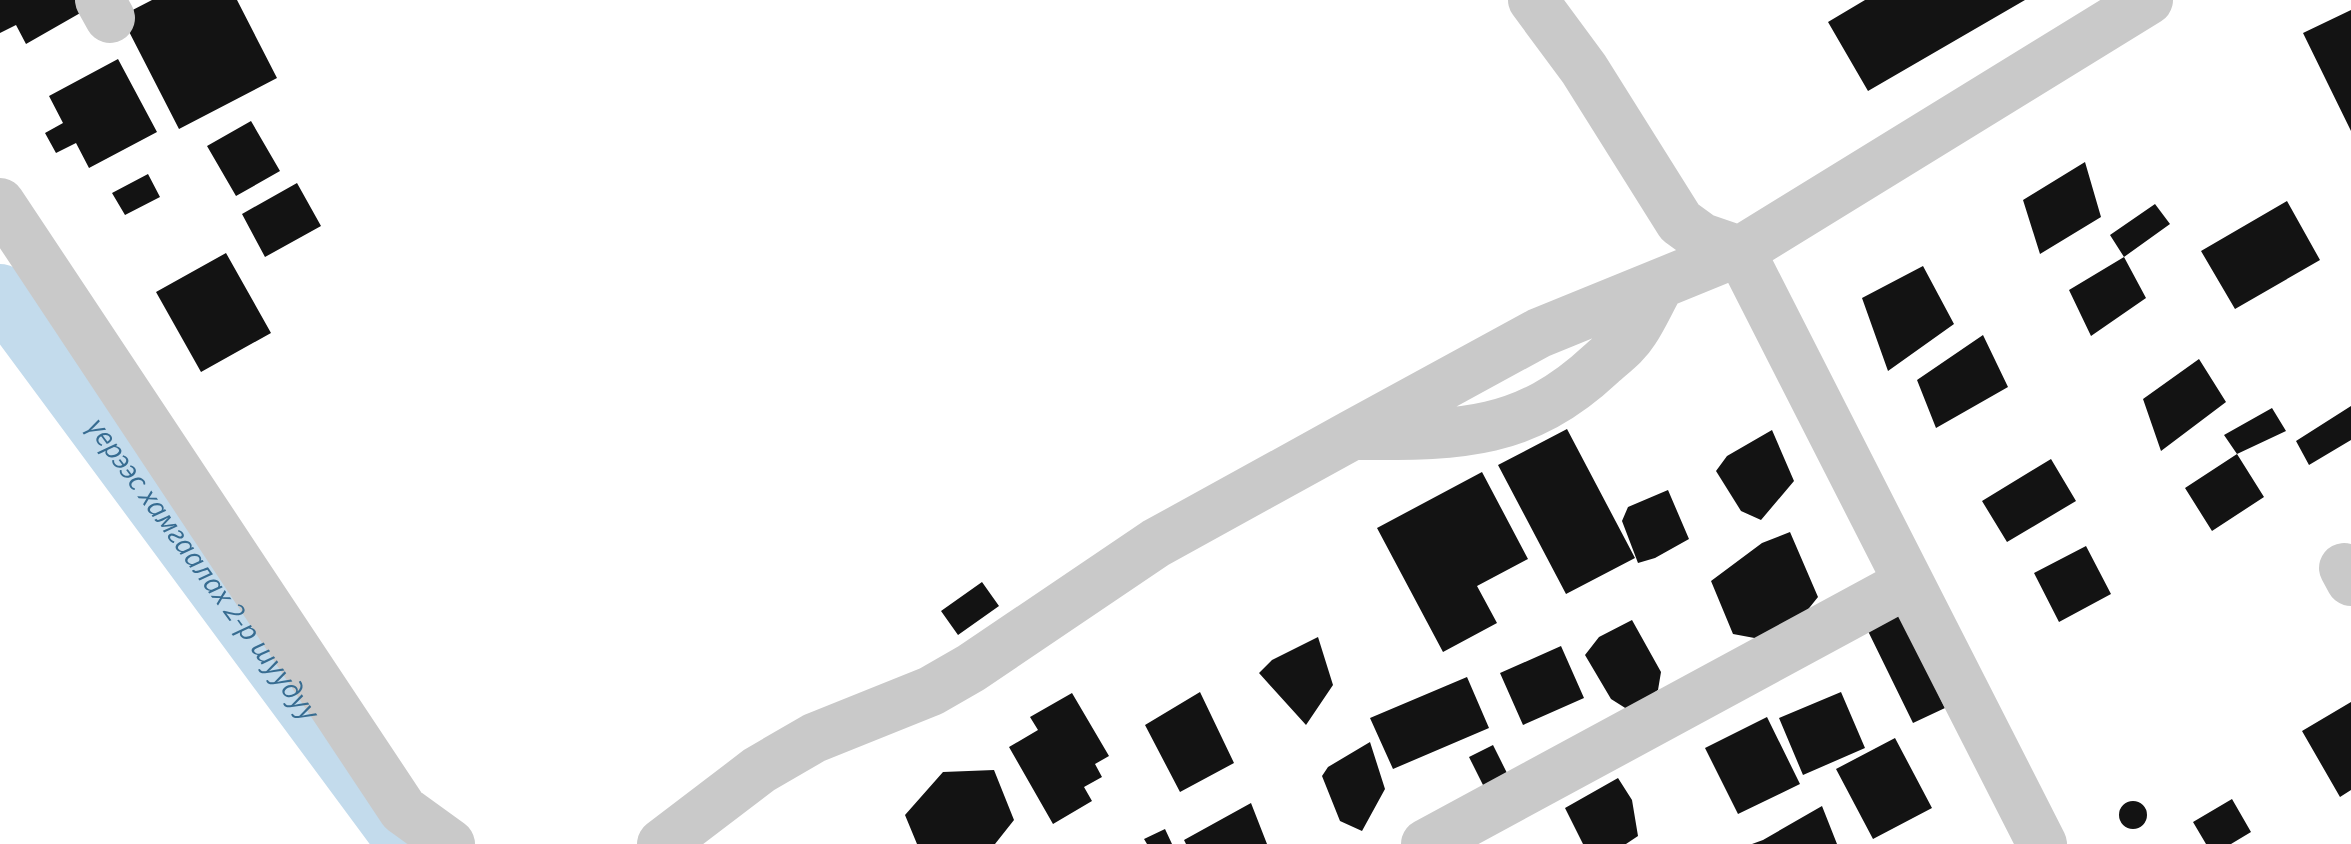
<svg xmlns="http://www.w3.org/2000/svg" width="2351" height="844" font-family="'Source Sans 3',sans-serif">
  <rect width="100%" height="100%" fill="#fff"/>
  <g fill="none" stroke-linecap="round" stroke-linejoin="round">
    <path stroke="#c3dbec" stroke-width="60" id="s1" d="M0,294L407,844"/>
  </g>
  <path fill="#131313" d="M0,0H84L89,8L26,44L16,25L0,33Z
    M152,0H237L277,78L179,129L121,16Z
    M1865,0H2025L1868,91L1828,22Z
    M2351,10V131L2303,33Z
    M118,59L157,132L89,168L76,143L56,153L45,133L63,123L49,96Z
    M251,121L280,171L236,196L207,146Z
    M2085,162L2101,217L2040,254L2023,200Z
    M148,174L160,197L125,215L112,193Z
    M297,183L321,226L265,257L242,214Z
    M2287,201L2320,260L2235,309L2201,251Z
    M2155,204L2170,224L2124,257L2110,235Z
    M226,253L271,333L201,372L156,292Z
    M2124,257L2146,298L2091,336L2069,290Z
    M1923,266L1954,324L1888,371L1862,298Z
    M1983,335L2008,387L1936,428L1917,380Z
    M2199,359L2226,402L2161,451L2143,399Z
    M2351,406V440L2309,465L2296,441Z
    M2272,408L2286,431L2237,454L2224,435Z
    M1567,429L1635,558L1566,594L1498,465Z
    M1772,430L1794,481L1761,520L1741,511L1716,471L1727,456Z
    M2237,454L2264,497L2212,531L2185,488Z
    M2051,459L2076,501L2007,542L1982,501Z
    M1482,472L1528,559L1477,586L1497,623L1443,652L1377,528Z
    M1668,490L1689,539L1655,558L1638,563L1622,521L1628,507Z
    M1790,532L1818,597L1781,643L1733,634L1711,581L1762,543Z
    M2086,546L2111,594L2059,622L2034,573Z
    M982,582L999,606L958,635L941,611Z
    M1898,611L1945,708L1913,723L1866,627Z
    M1632,620L1661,672L1658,690L1630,711L1611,699L1585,655L1599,637Z
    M1318,637L1333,685L1306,725L1259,673L1272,660Z
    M1561,646L1584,698L1523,725L1500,673Z
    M1467,677L1489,728L1393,769L1370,718Z
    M1200,692L1234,763L1180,792L1145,725Z
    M1841,692L1865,748L1803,775L1779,718Z
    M1072,693L1109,756L1095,764L1102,777L1084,787L1092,801L1053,824L1009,747L1038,730L1030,717Z
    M2351,702V790L2340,797L2302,731Z
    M1767,717L1800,784L1738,814L1705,748Z
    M1895,738L1932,808L1873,839L1836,769Z
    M1370,742L1385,789L1362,831L1340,821L1322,776L1328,767Z
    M1493,745L1509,777L1485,789L1469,757Z
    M994,770L1014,820L995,844H917L905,815L943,772Z
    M1618,778L1632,800L1638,836L1626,844H1583L1565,808Z
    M2232,799L2251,832L2231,844H2206L2193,822Z
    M2119 815a14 14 0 1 1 28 0a14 14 0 1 1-28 0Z
    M1251,803L1267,844H1186L1184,840Z
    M1822,806L1837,844H1752L1763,840Z
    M1165,829L1172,844H1147L1144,839Z"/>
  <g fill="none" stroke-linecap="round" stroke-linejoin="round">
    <path stroke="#c9c9c9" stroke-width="50" d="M100,0L110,18
      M1533,0L1584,69L1680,222L1702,238L1740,251
      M0,203L403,810L450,844
      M1357,435C1457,435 1523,437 1601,364C1612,354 1626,344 1634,331C1644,316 1651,299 1660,284
      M2344,568L2351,581
      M662,844L759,770L814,738L931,691L971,668L1156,543L1352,435L1539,333L1740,251
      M1426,844L1908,583
      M2042,844L1740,251L2148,0"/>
  </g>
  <g text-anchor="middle" stroke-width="10" stroke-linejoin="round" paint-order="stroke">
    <g font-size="30" font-style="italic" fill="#376c91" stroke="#fff">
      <text dy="10" stroke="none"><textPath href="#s1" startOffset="342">үерээс хамгаалах 2-р шуудуу</textPath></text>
    </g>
  </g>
</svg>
